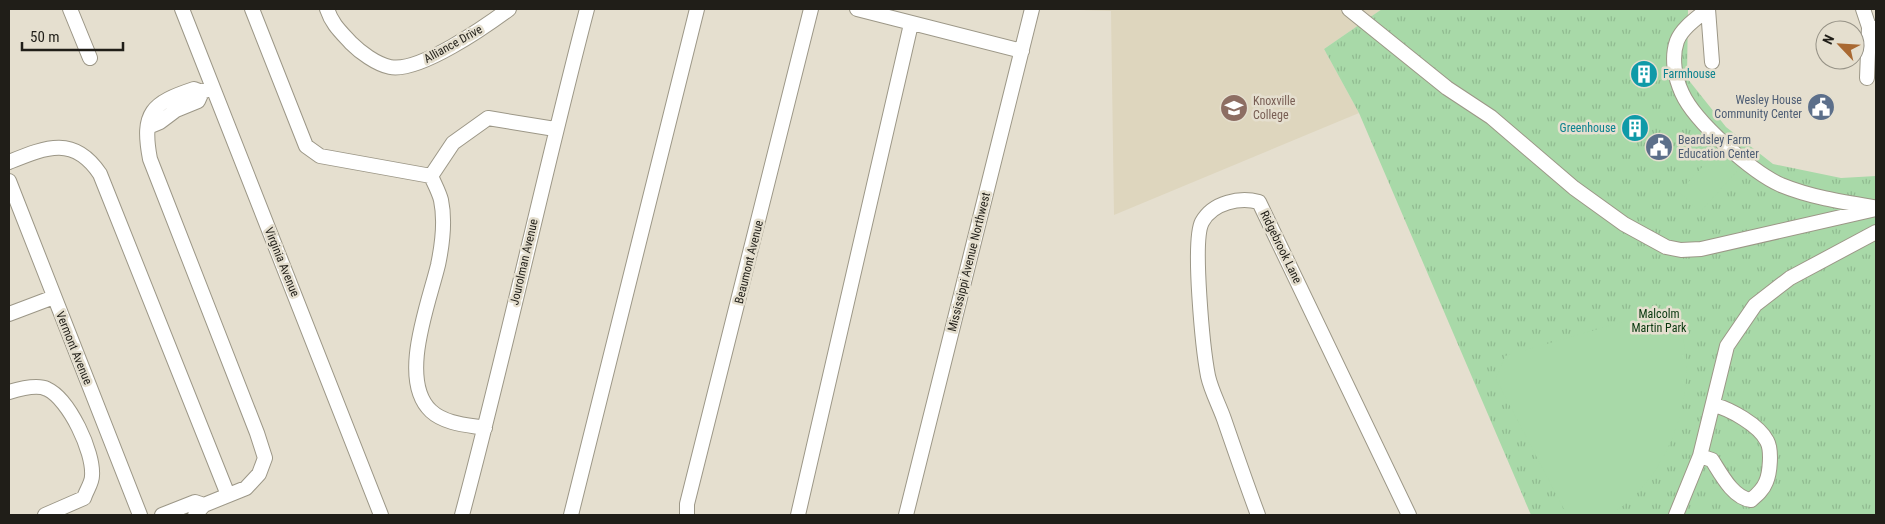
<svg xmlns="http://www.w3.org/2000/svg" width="1885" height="524" font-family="'Roboto Condensed',sans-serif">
  <defs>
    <pattern id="park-tufts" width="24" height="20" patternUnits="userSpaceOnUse" patternTransform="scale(1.25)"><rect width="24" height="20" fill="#a8d9a8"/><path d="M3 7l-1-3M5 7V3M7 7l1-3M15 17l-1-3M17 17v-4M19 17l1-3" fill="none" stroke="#90ba90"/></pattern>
  </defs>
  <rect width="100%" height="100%" fill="#e5dfcf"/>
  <path fill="#ded6be" d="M1051,9H1382L1324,49L1359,113L1114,215L1111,11Z"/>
  <path fill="url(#park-tufts)" d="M1382,9H1688L1687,78L1726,127L1773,164L1841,178L1876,176V515H1531L1359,113L1324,49Z"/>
  <path fill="#a8d9a8" d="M1718,150L1739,169L1700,212L1679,192Z
    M1667,309C1674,319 1682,330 1684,343C1696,403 1663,485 1609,515H1567L1496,379L1505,356Z"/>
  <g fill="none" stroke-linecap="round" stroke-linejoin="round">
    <g stroke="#9c9787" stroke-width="16">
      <path id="minor" d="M70,9L90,58
        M182,9L381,515
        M252,9L306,146L320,156L431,176
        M327,9C332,24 340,31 351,43C360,52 376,64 390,67C419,73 486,26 509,9
        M857,9L1022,51
        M1349,9L1447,88L1491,117L1574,188L1624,224L1666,247L1681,250L1701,249L1876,209
        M1708,9C1697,18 1682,28 1677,41C1671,58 1675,78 1682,93C1695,122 1752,172 1781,185C1810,197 1842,202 1873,207
        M1708,9L1712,62
        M1863,9L1869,27L1876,28
        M1867,78L1869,27
        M148,127L160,122L176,110L198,101L202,92L209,89
        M9,162C46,147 74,135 100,174L228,495
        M9,181L140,515
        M9,314L54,297
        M9,392C19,389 37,384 47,389C69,399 94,452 92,476C92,483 86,491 84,498L45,515
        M485,428C468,425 445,424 431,411C398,380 429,303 438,265C442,246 445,219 441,200C439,192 434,183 431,176L453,143L488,118L555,129
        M1700,456L1712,460C1721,474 1733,498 1751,500C1757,495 1763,490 1766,482C1770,473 1772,450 1767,441C1759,425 1730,409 1714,405
        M162,515L195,502L204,505
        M195,515L204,505L246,488L259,474L265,458L257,433L150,159C141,112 152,103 194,89L202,92
        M462,515C507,347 543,177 587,9
        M571,515L697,9
        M687,515V504L811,9
        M798,515L911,24
        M906,515L1032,9
        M1258,515C1246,483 1235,451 1224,419C1219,405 1211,390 1208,376C1203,350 1192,241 1202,222C1213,202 1240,197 1259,202L1409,515
        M1676,515L1700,456L1727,346L1755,305L1790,278L1876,232"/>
    </g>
    <use href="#minor" stroke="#fff" stroke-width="14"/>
  </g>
  <defs>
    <g id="building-disc" transform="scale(1.4375)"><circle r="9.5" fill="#0f9aa8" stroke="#e5dfcf"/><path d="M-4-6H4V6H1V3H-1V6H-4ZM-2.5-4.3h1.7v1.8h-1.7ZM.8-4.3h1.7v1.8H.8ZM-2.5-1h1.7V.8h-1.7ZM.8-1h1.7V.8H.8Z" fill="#fff"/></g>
    <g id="civic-disc" transform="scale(1.4375)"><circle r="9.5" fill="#5c6f8a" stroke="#e5dfcf"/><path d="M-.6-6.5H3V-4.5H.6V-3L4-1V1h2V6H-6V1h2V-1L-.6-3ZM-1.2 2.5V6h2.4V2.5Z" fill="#fff"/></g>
    <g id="university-disc" transform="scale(1.4375)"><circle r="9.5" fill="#8d6e63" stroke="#e5dfcf"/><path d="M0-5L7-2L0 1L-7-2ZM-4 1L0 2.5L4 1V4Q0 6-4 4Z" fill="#fff"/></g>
  </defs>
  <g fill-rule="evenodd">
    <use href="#building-disc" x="1644" y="74"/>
    <use href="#civic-disc" x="1821" y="107"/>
    <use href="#university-disc" x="1234" y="108"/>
    <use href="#building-disc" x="1635" y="128"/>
    <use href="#civic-disc" x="1659" y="147"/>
  </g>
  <g text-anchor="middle" stroke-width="5" stroke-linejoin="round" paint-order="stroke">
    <g font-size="12" fill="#201e18" stroke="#e5dfcf">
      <text transform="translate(453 44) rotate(-29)" y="4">Alliance Drive</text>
      <text transform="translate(1281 247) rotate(64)" y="4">Ridgebrook Lane</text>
      <text transform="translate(282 262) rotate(68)" y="4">Virginia Avenue</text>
      <text transform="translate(524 262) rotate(-77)" y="4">Jourolman Avenue</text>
      <text transform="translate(749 262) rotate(-76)" y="4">Beaumont Avenue</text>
      <text transform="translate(969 262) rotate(-76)" y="4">Mississippi Avenue Northwest</text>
      <text transform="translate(74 348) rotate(68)" y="4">Vermont Avenue</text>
    </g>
    <g font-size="12" fill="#0d838f" stroke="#e5dfcf" text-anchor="start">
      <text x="1663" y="78">Farmhouse</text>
      <text x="1616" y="132" text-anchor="end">Greenhouse</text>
    </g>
    <g font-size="12" fill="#4e5e75" stroke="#e5dfcf" text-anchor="end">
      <text x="1802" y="104">Wesley House<tspan x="1802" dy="14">Community Center</tspan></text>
      <text x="1678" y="144" text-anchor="start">Beardsley Farm<tspan x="1678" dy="14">Education Center</tspan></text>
    </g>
    <g font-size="12" fill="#785e54" stroke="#e5dfcf" text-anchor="start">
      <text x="1253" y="105">Knoxville<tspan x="1253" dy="14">College</tspan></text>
    </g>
    <g font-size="12" fill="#08370e" stroke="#e5dfcf">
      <text x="1659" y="318">Malcolm<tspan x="1659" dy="14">Martin Park</tspan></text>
    </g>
  </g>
  <rect width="1885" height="524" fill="none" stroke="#201e18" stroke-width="20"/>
  <g transform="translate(1840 45) rotate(295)"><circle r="24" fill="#e5dfcf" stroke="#969286"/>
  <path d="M0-4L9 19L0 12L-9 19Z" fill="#a96932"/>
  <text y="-8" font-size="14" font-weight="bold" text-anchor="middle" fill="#201e18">N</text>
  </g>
  <path d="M22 42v8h101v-8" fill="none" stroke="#201e18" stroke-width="2.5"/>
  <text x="30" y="42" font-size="15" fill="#201e18" stroke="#e5dfcf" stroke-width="4" paint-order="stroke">50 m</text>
</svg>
